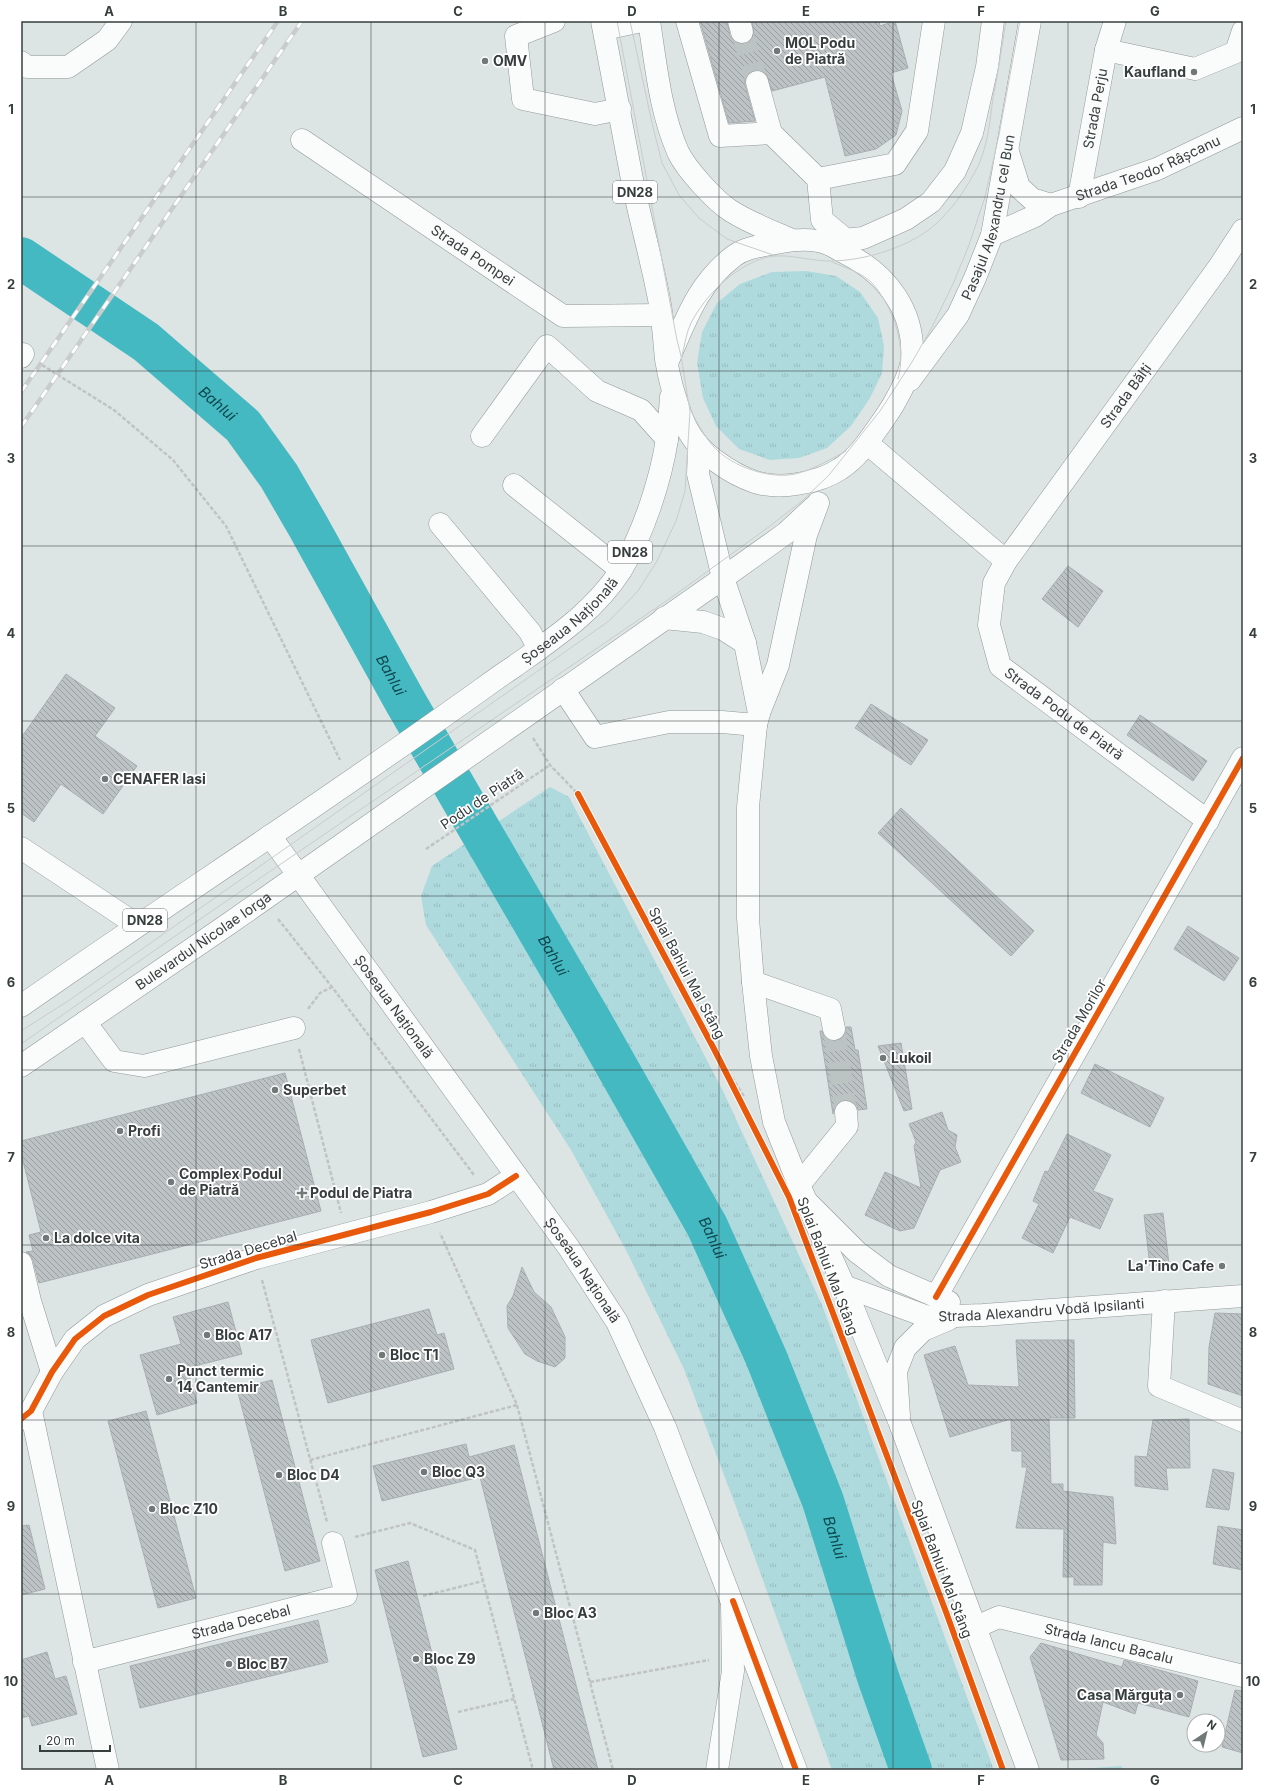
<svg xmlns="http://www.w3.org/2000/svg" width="1264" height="1791" font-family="Inter,sans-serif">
  <defs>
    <pattern id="grass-tufts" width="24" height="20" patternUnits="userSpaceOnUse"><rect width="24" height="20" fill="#aedade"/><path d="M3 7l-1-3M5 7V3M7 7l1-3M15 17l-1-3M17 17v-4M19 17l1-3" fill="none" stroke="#96bcc0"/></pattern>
    <pattern id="building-back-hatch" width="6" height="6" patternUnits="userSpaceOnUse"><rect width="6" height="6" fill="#bdc3c4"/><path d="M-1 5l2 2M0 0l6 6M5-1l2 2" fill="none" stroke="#9aa0a1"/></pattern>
  </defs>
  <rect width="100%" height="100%" fill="#dce4e4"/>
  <path fill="url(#grass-tufts)" d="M806,271L836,276L860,292L878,318L884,346L882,373L870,398L851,426L827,448L799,458L770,460L739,449L716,426L703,398L697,363L702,332L717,303L740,284L772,272Z
    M550,787L569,797L723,1091L822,1305L994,1770H832L744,1528L684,1369L627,1252L571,1150L426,925L421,896L432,866Z
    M1122,1766V1770H1064Z"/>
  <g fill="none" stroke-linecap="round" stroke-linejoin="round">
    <path stroke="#45b9c2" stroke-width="42" id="s1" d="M21,258L146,342L243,426L279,476L308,526L406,703L591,1021L707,1226L766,1357L823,1501L878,1677L911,1770"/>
  </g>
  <path fill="url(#building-back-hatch)" stroke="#a9afb0" d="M700,21H727L730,36L734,41L739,44H746L751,41L754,36L752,21H879L880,26L895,21L908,68L891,73L902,111L896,135L876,149L845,156L825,77L772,91L766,73L760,70H754L748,73L745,79V85L755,121L729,123Z
    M1068,566L1103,591L1078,627L1042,599Z
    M66,674L115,708L95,736L137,766L103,814L61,784L34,822L21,813V738Z
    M871,704L928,740L911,765L855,728Z
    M1140,715L1207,761L1193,781L1127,735Z
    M901,808L1034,931L1011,956L878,833Z
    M1188,926L1239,958L1224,981L1174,949Z
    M846,1027H851L855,1050H858L867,1109L858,1110L857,1105L852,1101L845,1100L839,1101L835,1106L833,1114L820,1031H822L824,1037L830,1041H836L843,1038L846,1033Z
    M901,1043L912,1109L904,1111L878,1046Z
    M1095,1064L1164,1098L1150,1127L1081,1093Z
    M285,1073L321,1211L39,1283L33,1260L30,1255L26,1252L33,1251L29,1235L41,1232L21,1153V1141Z
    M942,1112L948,1130L957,1135L955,1147L961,1162L940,1170L914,1228L900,1231L865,1215L885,1172L921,1188L914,1146L916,1142L909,1124Z
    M1067,1134L1111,1155L1093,1191L1113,1199L1100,1229L1070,1217L1053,1253L1022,1238L1039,1204L1033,1201L1045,1171L1048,1172Z
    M1163,1213L1169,1264L1150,1266L1144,1215Z
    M522,1267L534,1292L551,1307L565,1337V1358L555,1367L537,1361L525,1354L508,1328L507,1306L513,1296Z
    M228,1302L242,1354L187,1368L197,1403L157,1415L140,1355L181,1344L173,1317Z
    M429,1309L437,1335L444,1333L454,1369L328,1403L311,1340Z
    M1215,1313L1243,1314V1396L1208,1384L1209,1347Z
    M1016,1340H1074L1075,1418H1049L1051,1484H1063V1491L1113,1497L1116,1544L1103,1542L1102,1585H1074V1577H1063L1064,1529L1016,1528L1027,1467H1022V1451H1012L1011,1419L950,1437L924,1355L955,1346L968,1385L1019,1387Z
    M272,1380L320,1561L285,1571L237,1389Z
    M146,1411L196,1598L158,1608L108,1421Z
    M1189,1419L1190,1468H1166L1168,1490L1135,1486V1456L1147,1457L1153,1420Z
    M466,1444L469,1457L514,1445L598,1770H554L480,1477L382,1501L373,1466Z
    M1213,1469L1234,1473L1229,1510L1206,1507Z
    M29,1525L45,1589L21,1595V1526Z
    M1218,1526L1243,1530V1570L1213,1564Z
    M408,1561L457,1749L423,1757L375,1570Z
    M318,1620L328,1662L140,1708L130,1666Z
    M1041,1643L1122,1667L1124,1660L1198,1681L1189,1717L1138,1703L1135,1714L1103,1702L1096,1735L1103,1743L1104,1759L1061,1760L1030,1657Z
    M47,1652L55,1679L66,1676L77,1714L32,1726L29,1716L21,1718V1660Z
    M1235,1690L1243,1691V1753L1222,1747Z"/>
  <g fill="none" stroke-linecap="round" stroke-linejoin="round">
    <path stroke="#bbc3c3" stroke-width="22" stroke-dasharray="22 11" stroke-linecap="butt" d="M742,32L757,82
      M834,1029L846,1112"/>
    <g stroke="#929898" stroke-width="23">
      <g id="minor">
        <path d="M554,21L516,36L523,99L595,114L620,109"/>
        <path d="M687,21L720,136L771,133"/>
        <path d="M739,21L742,32"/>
        <path d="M604,29L642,21"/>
        <path d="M1106,50L1195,69L1236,52L1243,31"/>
        <path d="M21,62L27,67H68L107,40L121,21"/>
        <path d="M757,82L771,133L818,179L822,220L845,239"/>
        <path id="s2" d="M302,140L563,316L661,315"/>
        <path d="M818,179L895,164L917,131L934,21"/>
        <path id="s3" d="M1079,197L1106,50L1115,21"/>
        <path id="s4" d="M992,235L1035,216L1051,205L1157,169L1243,128"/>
        <path d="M21,357L23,354"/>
        <path d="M482,436L547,346L597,391L641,410L667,439"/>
        <path id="s5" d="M867,443L1006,561L994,583L989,625L1000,666L1208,821"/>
        <path d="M514,485L621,570"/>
        <path d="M440,524L530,632L539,649"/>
        <path id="s6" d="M1006,561L1219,267L1243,230"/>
        <path d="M563,689L595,737L669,722H722L756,725"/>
        <path d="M21,848L137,925"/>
        <path d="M753,982L830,1009L834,1029"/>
        <path d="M85,1022L114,1061L144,1066L294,1028"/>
        <path d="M799,1185L847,1126L846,1112"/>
        <path d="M807,1202L857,1252L889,1276L949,1302"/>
        <path d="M21,1263L30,1301L52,1372"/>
        <path id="s7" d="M844,1286L928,1317L983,1315L1243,1296"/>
        <path d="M936,1297L1243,758"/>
        <path d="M1164,1301L1159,1386L1243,1421"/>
        <path d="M31,1411L108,1770"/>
        <path d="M899,1416L896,1371L905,1348L923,1330L949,1319"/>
        <path d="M21,1419L31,1411L52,1372L75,1339L104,1316L148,1295L256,1258L431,1212L488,1194L516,1176"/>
        <path id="s8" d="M976,1627L999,1617L1243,1676"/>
        <path id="s9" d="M84,1662L346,1595L333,1543"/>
        <path d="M717,1770L733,1671L732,1604"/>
      </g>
    </g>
    <g stroke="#929898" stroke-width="23">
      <g id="major">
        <path d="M602,21C612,72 621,123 631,174C639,216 651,257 659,299C663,319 664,339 666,359C669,379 675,399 682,418C689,436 700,450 716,461C728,470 740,477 755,482C779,490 819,483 840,469C859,457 871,437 884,419C894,405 910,377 912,359C915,311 887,274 845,253C839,250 832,245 826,243C811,238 791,240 776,243C762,246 746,247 734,256C697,284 685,322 667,363"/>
        <path d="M649,21C656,65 660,111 678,152C686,169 715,201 731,211C750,223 771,231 792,240"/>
        <path d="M1008,152L1019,187L1032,199L1051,205"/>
        <path d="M824,242L863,238L906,219L931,202L955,171L972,133L987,67L993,21"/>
        <path id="s10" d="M910,380L958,315L975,278L992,235L1030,21"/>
        <path d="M699,448L698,474L723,578L745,643L759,713"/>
        <path d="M818,503L806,535L778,665L759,713L756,725L748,807V918L753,982L761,1056L774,1122L799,1185L844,1286L899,1421L1028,1770"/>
        <path d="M664,618L703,622L723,629L745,643"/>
        <path id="s11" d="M270,836L569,1248L617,1322L665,1427L796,1770"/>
        <path id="s12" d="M21,1006C166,905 314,809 458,706C477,693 495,679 515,666C554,638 595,611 621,570C643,535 661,479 667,439C669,425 670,411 671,397"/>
        <path id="s13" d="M21,1066L227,925L723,578L786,533L814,507"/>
      </g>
    </g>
    <path stroke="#c1c3c3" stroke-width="2.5" stroke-dasharray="4 2" stroke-linecap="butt" d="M42,365L114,410L173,460L226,526L340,760
      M533,738L550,765L578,794
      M426,849L550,765
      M278,919L332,987L474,1175
      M308,1009L320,993L332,987
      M713,1047L745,1098
      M299,1049L341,1213
      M262,1280L327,1522
      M517,1405L613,1770
      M310,1460L517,1405L440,1233
      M355,1537L410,1523L475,1550L533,1770
      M423,1596L483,1581
      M590,1682L709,1660
      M458,1712L514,1699"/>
    <use href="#minor" stroke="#fafbfb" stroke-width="22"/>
    <use href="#major" stroke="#fafbfb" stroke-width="22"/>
    <path stroke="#c9cccc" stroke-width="1" d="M630,21L652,123L662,163L679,195L699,218L727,239L776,256
      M832,262C846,268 863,273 873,284C894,309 907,347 898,379
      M682,355C685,345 686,333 691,323C705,296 732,269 761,259C782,251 807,261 830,261C865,261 915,246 940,220C956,204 968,186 978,166C988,145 990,120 993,98C998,73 1002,47 1006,21
      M691,411C698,424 704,436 714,447C732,467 773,481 799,473C816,468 831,459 846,451
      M21,1031L68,1001L609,621L638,591L657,561L676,521L685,491L690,411L681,356L677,340L617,21
      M21,1044L168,941L672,597L766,529L802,501L829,475L880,411L912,362L931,329L953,284L969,245L985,197L999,135L1020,21"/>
    <g stroke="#c9cccc" stroke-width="4.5">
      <path id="rail" d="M21,392L278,21
        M21,427L302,21"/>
    </g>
    <use href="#rail" stroke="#fff" stroke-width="3" stroke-dasharray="9" stroke-linecap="butt"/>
    <g stroke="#fff" stroke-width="8">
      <path id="cycleway" d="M578,794L713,1047L789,1197L946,1612L1003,1770
        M936,1297L1243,758
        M21,1419L31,1411L52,1372L75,1339L104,1316L148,1295L256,1258L431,1212L488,1194L516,1176
        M733,1601L796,1770"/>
    </g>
    <use href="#cycleway" stroke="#e8590c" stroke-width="6"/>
  </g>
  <path fill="none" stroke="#373e3e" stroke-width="1" stroke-opacity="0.55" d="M196,21V1770M371,21V1770M545,21V1770M719,21V1770M893,21V1770M1068,21V1770M21,197H1243M21,371H1243M21,546H1243M21,721H1243M21,896H1243M21,1070H1243M21,1245H1243M21,1420H1243M21,1594H1243"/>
  <g fill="#717878" stroke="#fff" stroke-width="1.5">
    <circle cx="777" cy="51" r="4"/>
    <circle cx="485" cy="61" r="4"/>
    <circle cx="1194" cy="72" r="4"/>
    <circle cx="105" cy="779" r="4"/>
    <circle cx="883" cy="1058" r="4"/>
    <circle cx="275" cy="1090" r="4"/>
    <circle cx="120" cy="1131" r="4"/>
    <circle cx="171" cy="1182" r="4"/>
    <path d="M300 1187h4v4h4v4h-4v4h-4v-4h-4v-4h4z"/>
    <circle cx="46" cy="1238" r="4"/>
    <circle cx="1222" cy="1266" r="4"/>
    <circle cx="207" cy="1335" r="4"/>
    <circle cx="382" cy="1355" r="4"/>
    <circle cx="169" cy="1379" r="4"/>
    <circle cx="424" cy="1472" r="4"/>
    <circle cx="279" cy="1475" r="4"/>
    <circle cx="152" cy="1509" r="4"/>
    <circle cx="536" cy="1613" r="4"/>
    <circle cx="416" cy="1659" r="4"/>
    <circle cx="229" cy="1664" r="4"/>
    <circle cx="1180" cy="1695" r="4"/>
  </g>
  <g text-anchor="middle" stroke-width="3.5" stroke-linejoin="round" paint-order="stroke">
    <g fill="#fff" stroke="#737878" stroke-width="1">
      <rect x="613" y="181" width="44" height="22" rx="3"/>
      <rect x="608" y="541" width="44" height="22" rx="3"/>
      <rect x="123" y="909" width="44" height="22" rx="3"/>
    </g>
    <g font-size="13" font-weight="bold" fill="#373e3e">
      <text x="635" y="197">DN28</text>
      <text x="630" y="557">DN28</text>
      <text x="145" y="925">DN28</text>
    </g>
    <g font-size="14" font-weight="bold" fill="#373e3e" stroke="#fff" text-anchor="start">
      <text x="785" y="48">MOL Podu<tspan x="785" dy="16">de Piatră</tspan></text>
      <text x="493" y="66">OMV</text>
      <text x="1186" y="77" text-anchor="end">Kaufland</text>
      <text x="113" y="784">CENAFER Iasi</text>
      <text x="891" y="1063">Lukoil</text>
      <text x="283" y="1095">Superbet</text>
      <text x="128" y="1136">Profi</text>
      <text x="179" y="1179">Complex Podul<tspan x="179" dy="16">de Piatră</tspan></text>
      <text x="310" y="1198">Podul de Piatra</text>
      <text x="54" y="1243">La dolce vita</text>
      <text x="1214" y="1271" text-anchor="end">La'Tino Cafe</text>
      <text x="215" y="1340">Bloc A17</text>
      <text x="390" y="1360">Bloc T1</text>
      <text x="177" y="1376">Punct termic<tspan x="177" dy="16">14 Cantemir</tspan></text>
      <text x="432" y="1477">Bloc Q3</text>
      <text x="287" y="1480">Bloc D4</text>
      <text x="160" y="1514">Bloc Z10</text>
      <text x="544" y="1618">Bloc A3</text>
      <text x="424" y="1664">Bloc Z9</text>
      <text x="237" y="1669">Bloc B7</text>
      <text x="1172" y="1700" text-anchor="end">Casa Mărguța</text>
    </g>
    <g font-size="14" fill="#373e3e" stroke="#fff">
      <text dy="5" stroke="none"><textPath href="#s3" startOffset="90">Strada Perju</textPath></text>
      <text dy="5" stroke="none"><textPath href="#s4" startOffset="170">Strada Teodor Râșcanu</textPath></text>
      <text dy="5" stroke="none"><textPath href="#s10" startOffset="184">Pasajul Alexandru cel Bun</textPath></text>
      <text dy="5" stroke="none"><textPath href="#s2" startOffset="206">Strada Pompei</textPath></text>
      <text dy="5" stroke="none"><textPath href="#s6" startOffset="204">Strada Bălți</textPath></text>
      <text dy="5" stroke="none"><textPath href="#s12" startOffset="671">Șoseaua Națională</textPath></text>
      <text dy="5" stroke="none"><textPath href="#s5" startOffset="372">Strada Podu de Piatră</textPath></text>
      <text transform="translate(482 799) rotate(-34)" y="5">Podu de Piatră</text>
      <text dy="5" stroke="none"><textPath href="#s13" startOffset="221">Bulevardul Nicolae Iorga</textPath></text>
      <text transform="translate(687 973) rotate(62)" y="5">Splai Bahlui Mal Stâng</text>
      <text dy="5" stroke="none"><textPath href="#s11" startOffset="211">Șoseaua Națională</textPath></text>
      <text transform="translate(1079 1021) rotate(-60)" y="5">Strada Morilor</text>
      <text transform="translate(248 1250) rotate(-17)" y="5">Strada Decebal</text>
      <text transform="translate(828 1266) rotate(69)" y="5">Splai Bahlui Mal Stâng</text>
      <text dy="5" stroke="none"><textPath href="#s11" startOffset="535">Șoseaua Națională</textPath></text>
      <text dy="5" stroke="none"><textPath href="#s7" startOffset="203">Strada Alexandru Vodă Ipsilanti</textPath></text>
      <text transform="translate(942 1569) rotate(69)" y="5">Splai Bahlui Mal Stâng</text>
      <text dy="5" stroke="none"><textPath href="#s9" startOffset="162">Strada Decebal</textPath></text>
      <text dy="5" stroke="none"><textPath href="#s8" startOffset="138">Strada Iancu Bacalu</textPath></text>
    </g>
    <g font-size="15" font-style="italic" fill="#0f484e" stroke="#fff">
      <text dy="5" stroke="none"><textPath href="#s1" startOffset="245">Bahlui</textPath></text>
      <text dy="5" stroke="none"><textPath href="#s1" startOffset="569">Bahlui</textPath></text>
      <text dy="5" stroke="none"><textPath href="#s1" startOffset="893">Bahlui</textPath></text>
      <text dy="5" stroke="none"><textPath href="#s1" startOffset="1217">Bahlui</textPath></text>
      <text dy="5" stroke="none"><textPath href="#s1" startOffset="1541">Bahlui</textPath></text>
    </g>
  </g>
  <rect width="1264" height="1791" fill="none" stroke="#ffffff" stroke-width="44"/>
  <g transform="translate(1206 1733) rotate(35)"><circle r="19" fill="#ffffff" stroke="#afb2b2"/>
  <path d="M0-3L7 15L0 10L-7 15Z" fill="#717878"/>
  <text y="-6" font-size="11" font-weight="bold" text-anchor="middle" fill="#373e3e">N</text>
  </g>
  <path d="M40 1745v6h70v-6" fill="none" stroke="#373e3e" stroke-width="2"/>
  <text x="46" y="1745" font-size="12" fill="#373e3e" stroke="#ffffff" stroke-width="3" paint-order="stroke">20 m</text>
  <rect x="22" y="22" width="1220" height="1747" fill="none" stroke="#373e3e" stroke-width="1.5"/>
  <g font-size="13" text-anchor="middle" font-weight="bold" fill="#373e3e">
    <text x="109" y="16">A</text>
    <text x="283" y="16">B</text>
    <text x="458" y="16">C</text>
    <text x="632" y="16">D</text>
    <text x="806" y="16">E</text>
    <text x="981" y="16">F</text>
    <text x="1155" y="16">G</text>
    <text x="11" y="114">1</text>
    <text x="1253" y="114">1</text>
    <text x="11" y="289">2</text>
    <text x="1253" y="289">2</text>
    <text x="11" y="463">3</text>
    <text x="1253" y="463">3</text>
    <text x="11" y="638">4</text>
    <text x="1253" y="638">4</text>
    <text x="11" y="813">5</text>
    <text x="1253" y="813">5</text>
    <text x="11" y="987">6</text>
    <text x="1253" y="987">6</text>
    <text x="11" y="1162">7</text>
    <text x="1253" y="1162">7</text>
    <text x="11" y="1337">8</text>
    <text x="1253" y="1337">8</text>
    <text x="11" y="1511">9</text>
    <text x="1253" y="1511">9</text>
    <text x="11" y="1686">10</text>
    <text x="1253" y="1686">10</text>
    <text x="109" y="1785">A</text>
    <text x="283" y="1785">B</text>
    <text x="458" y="1785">C</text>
    <text x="632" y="1785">D</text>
    <text x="806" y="1785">E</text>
    <text x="981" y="1785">F</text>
    <text x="1155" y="1785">G</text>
  </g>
</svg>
